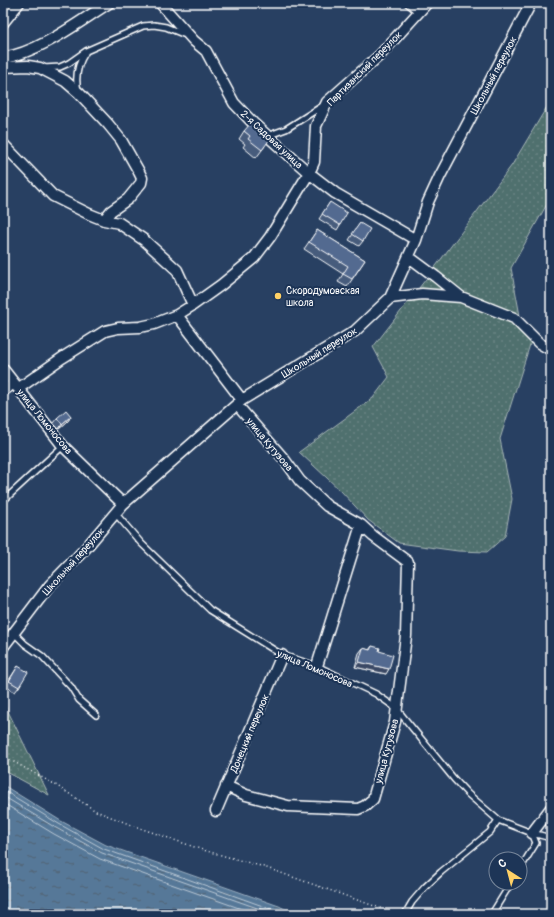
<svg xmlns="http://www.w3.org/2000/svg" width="554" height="917" font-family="Pangolin,sans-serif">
  <defs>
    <pattern id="grass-dots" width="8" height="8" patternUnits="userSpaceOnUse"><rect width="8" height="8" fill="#506f6e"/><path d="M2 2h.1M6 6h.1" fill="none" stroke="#6a8584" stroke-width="1.8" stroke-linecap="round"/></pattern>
    <pattern id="water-ripples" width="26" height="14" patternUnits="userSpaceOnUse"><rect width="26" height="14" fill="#567898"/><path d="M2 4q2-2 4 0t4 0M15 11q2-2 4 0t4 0" fill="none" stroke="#516272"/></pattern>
  </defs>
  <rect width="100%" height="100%" fill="#284062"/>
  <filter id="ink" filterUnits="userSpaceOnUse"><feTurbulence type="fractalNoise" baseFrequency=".025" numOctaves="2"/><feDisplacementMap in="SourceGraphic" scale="8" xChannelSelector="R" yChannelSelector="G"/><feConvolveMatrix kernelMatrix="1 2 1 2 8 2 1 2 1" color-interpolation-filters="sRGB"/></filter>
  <g filter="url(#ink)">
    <path fill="url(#grass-dots)" stroke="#a8b7b6" d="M551,100V197L511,268L521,321L533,335L500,439L512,499L505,536L487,552L458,551L399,543L368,520L341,491L299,452L373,398L389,377L373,347L433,270L512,165Z
      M3,701L49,795L3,770Z"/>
    <path fill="url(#water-ripples)" stroke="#9aaec1" d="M3,785L61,821L106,845L279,906L295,914H3Z"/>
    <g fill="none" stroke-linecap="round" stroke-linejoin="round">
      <path stroke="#bbc9d6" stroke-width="1" d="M3,790L59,824L104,849L285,914
        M3,796L56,828L102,853L274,914
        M3,803L54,834L100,859L256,914"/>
      <g stroke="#fff" stroke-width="8">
        <path id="lane" d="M407,3L418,12
          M43,68L60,67L69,63L86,51L143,26L154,25L166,27L183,34
          M78,91C75,77 77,65 85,53
          M267,136L286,129L324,105
          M3,501L63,446
          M116,514L141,543L210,610L282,655L317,666L376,694L396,708L454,779L468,794L498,820L532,833L551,838
          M14,633L25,644L42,656L71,687L79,700L96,715
          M520,869L536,843L532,833
          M493,912L511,883
          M405,914L412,902L425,887L441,872L490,832L498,820"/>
      </g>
      <g stroke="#fff" stroke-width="13">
        <path id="street" d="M160,3L194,41L206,51L234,103L253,123L309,173L335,193L416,240
          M3,23L19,3
          M3,58C40,52 77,23 109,3
          M3,67L28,66L40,68L65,81L79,93L108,124L121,140L138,170L142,178L141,183L128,199L111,211L104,220
          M3,144L53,196L89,214L104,220L119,223L144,240L177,270L193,305
          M409,257L436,277L461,297
          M390,298L422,294L461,297L514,318L539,343L551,350
          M177,315L242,400
          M3,369L63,446L123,504
          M19,388L62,358L105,331L118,328L140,327L154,324L177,315L193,305L221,285L254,258L270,237L309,173L314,162L316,126L327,102L380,55L427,3
          M3,391L14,383
          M3,647L50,585L85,549L123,504L242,400L355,331L390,298L416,240L428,202L440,176L531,3
          M317,666L361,525
          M226,786L246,795L288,806L358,809L365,806L373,799L395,722L406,636L408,562L373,536L361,525L327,506L300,481L284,459L237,405
          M216,811L282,655
          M532,833L551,808"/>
      </g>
      <path stroke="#fff" stroke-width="1.5" stroke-dasharray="1 3" stroke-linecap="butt" d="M3,756L54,784L96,811L134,826L203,850L264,867L380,908L390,914"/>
      <use href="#lane" stroke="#1d3557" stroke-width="5"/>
      <use href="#street" stroke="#1d3557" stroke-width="10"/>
    </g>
    <path fill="#475b7c" stroke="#fff" d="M244,131L265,146L256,158L243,147L245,144L239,139Z
      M330,202L340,225L337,230L319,219Z
      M360,223L363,241L359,246L349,240Z
      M317,230L365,260L347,287L338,282L343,274L304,249Z
      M71,416L68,421L59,429L53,423L57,418Z
      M372,646L379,651L386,674L355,667L359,653L363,648L369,650Z
      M18,666L19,687L15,692L5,686Z"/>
    <path fill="#3a4a65" stroke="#fff" d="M71,416L68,421L59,429L62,424Z
      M359,662L389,669L386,674L355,667Z"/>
    <path fill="#536a90" stroke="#fff" d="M251,123L270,139L262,150L248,139L250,136L244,131Z
      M330,202L347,213L340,225L322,214Z
      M360,223L370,229L363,241L352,234Z
      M317,230L365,260L352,279L343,274L348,266L309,242Z
      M66,410L71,416L62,424L57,418Z
      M372,646L380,648L379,651L393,655L389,669L359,662L363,648L370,650Z
      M18,666L28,672L19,687L9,681Z"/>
  </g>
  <circle fill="#ffd166" stroke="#1d3557" stroke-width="1.5" cx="278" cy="296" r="4"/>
  <g text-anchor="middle" stroke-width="4" stroke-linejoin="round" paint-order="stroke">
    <g font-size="10" fill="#fff" stroke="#1d3557">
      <text transform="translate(364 68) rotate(-45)" y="4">Партизанский переулок</text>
      <text transform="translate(493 75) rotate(-62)" y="4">Школьный переулок</text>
      <text transform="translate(272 139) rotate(43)" y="4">2-я Садовая улица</text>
      <text transform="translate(319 352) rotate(-32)" y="4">Школьный переулок</text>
      <text transform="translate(45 421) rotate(51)" y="4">улица Ломоносова</text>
      <text transform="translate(270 444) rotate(50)" y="4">улица Кутузова</text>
      <text transform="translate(73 561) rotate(-48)" y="4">Школьный переулок</text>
      <text transform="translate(315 668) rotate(23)" y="4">улица Ломоносова</text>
      <text transform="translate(249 733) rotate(-67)" y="4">Донецкий переулок</text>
      <text transform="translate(386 751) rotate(-75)" y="4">улица Кутузова</text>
    </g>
    <g font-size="10" fill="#fff" stroke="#1d3557" text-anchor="start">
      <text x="286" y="294">Скородумовская<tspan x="286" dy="12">школа</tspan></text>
    </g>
  </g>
  <rect width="554" height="917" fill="none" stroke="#1d3557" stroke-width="16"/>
  <rect x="8" y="8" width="538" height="901" fill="none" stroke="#fff" stroke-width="1.5" filter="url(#ink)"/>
  <g transform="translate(508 871) rotate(324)"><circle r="19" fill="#1d3557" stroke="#77869a"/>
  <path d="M0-3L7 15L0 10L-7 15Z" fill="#ffd166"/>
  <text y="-6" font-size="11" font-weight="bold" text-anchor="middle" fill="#ffffff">С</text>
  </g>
</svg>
